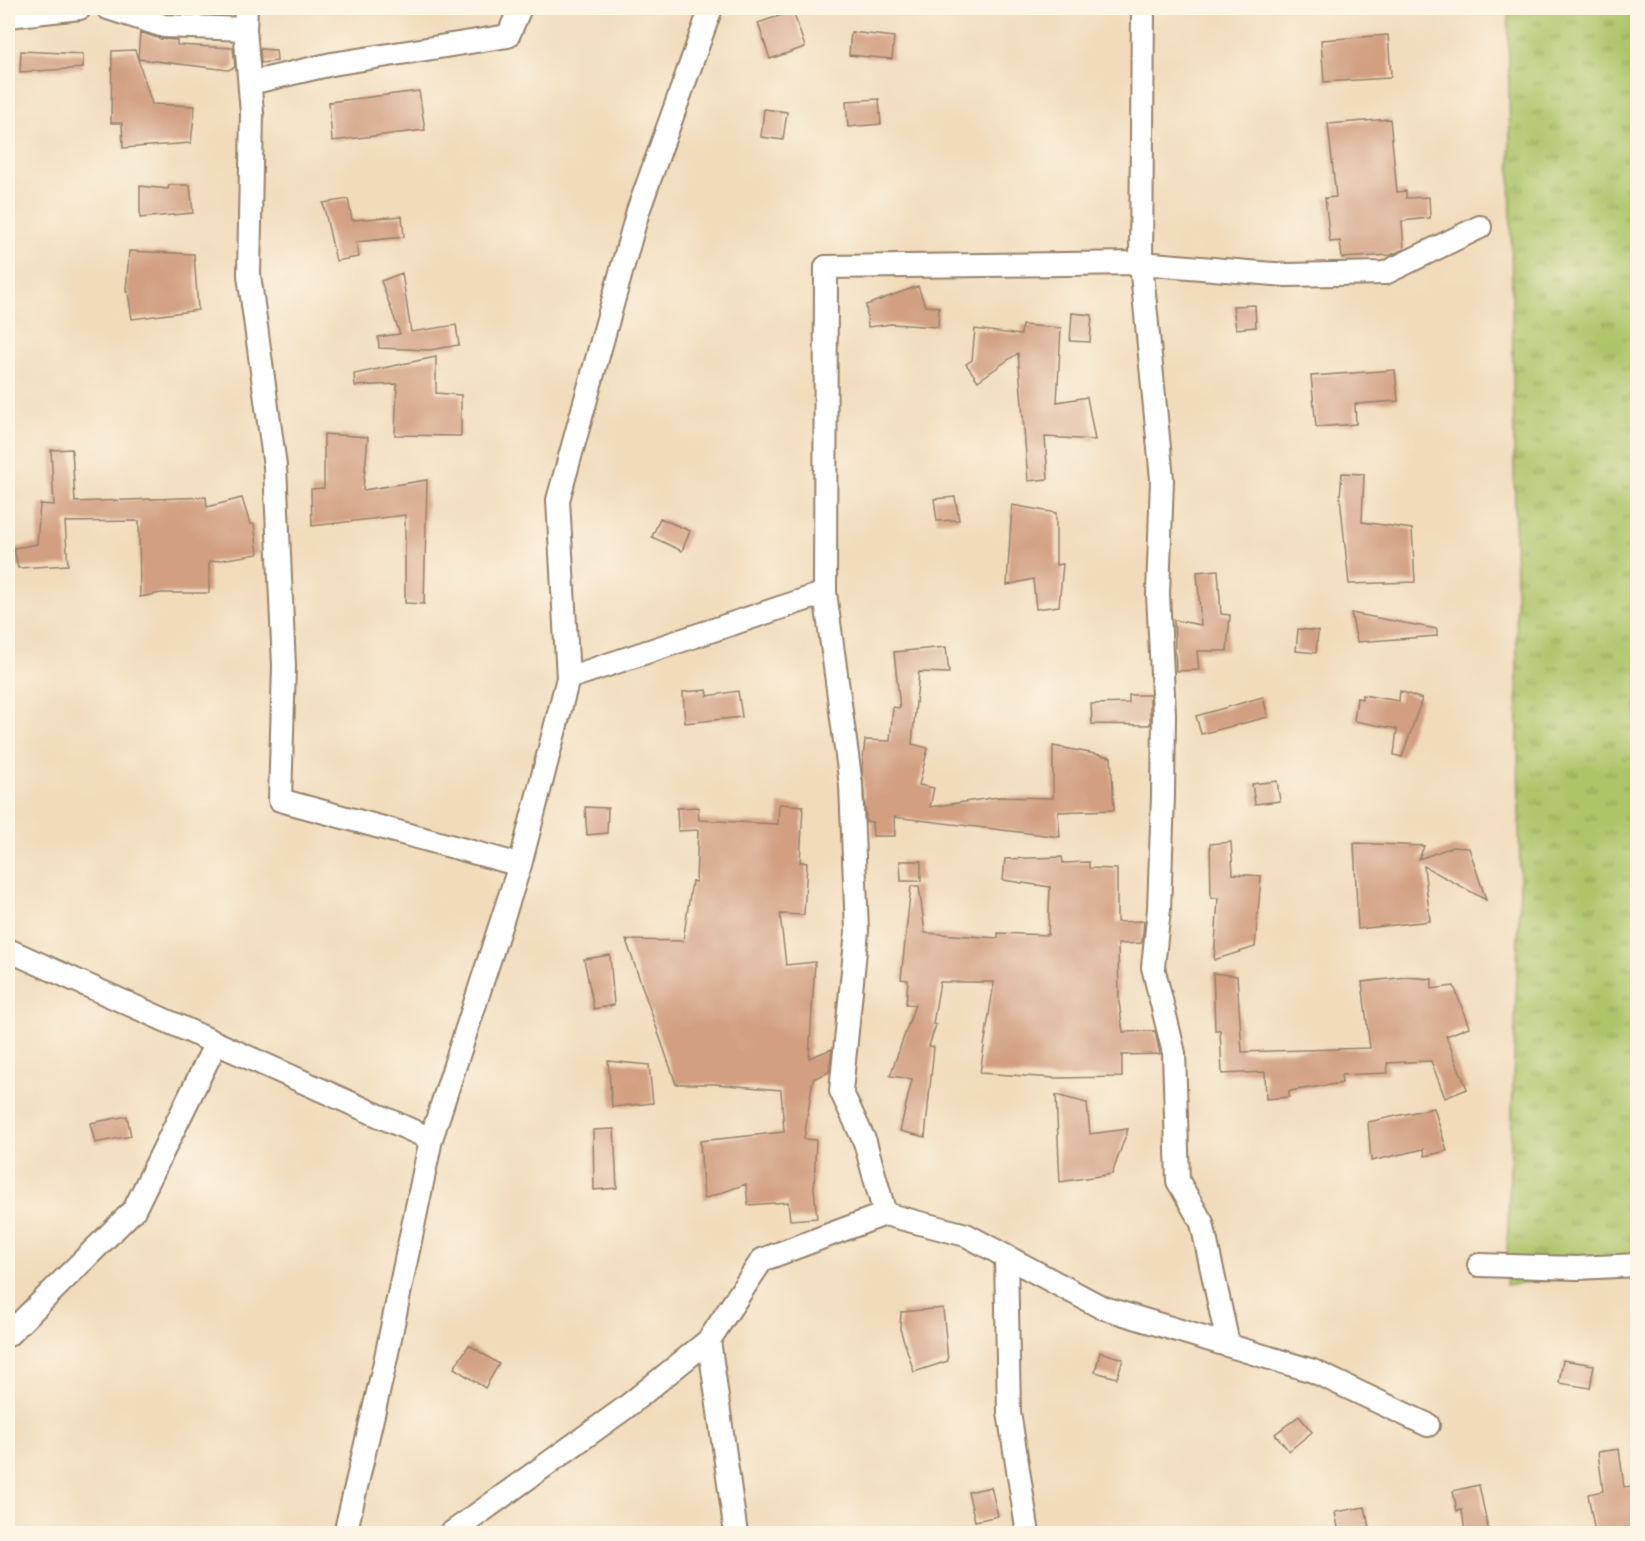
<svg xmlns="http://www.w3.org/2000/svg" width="1645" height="1541" font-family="'Libre Bodoni',serif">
  <defs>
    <pattern id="grass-tufts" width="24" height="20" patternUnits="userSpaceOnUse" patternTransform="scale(1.5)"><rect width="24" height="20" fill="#adc469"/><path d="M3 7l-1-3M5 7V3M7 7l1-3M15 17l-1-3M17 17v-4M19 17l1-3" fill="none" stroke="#8e9f56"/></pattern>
  </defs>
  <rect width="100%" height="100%" fill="#fcf5e5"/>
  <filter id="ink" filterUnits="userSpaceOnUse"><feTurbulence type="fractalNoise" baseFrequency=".0167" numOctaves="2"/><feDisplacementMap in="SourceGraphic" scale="12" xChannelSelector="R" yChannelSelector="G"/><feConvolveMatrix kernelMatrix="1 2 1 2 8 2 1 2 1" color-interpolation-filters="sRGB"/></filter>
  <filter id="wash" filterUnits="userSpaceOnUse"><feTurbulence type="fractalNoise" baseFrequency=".008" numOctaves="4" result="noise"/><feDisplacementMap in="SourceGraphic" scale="24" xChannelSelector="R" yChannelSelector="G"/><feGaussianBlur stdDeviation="1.35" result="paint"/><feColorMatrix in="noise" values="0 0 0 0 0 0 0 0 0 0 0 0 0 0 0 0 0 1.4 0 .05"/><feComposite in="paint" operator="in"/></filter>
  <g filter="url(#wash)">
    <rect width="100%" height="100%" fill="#f1dbbb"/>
    <path fill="url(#grass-tufts)" stroke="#747744" stroke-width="1.5" d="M1508,8H1637V1269L1506,1285L1520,885Z"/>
    <g id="blocks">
      <path fill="#d29f81" d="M793,11L805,47L770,59L758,23Z
        M140,32L160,39L177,40V45L233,48L235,67L228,70L138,59L152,104L195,106L191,143L123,148L122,123H111L112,51L135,50L138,59Z
        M851,32L894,37L892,59L849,55Z
        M1388,35L1391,76L1389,78L1324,82L1321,40Z
        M260,49L276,50L277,61L261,63Z
        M21,51L83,54V68L20,72Z
        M419,91L425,130L332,141L329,102Z
        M879,99L881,124L848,127L846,101Z
        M764,109L787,112L783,140L761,137Z
        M1390,119L1397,192L1406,191V198L1429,197L1430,218L1402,221L1404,249L1391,255L1342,258L1340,241L1330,242L1325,198L1336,197L1328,124Z
        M169,185H190L193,213L140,218V186L168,189Z
        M348,199L352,220L402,216L404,237L356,242L359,257L336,261L323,203Z
        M129,251L194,254L198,310L132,319L128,292H126Z
        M402,273L411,332L456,325L459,345L430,350L379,348L378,337L400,334L381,281Z
        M918,286L925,306L939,307L938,327L891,324L868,327L866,305Z
        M1255,305L1256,327L1236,329L1233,306Z
        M1072,313L1092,315L1090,342L1070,341Z
        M1022,325L1061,328L1057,402L1087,397L1095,440L1045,437L1048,479L1028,481L1018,353L978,381L966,364L972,360L975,329L1021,335Z
        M436,357V393L461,395V436L395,435L397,384L355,386L354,374Z
        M1395,370L1398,401L1355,404L1356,424L1316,427L1311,376Z
        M324,434L368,437L363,490L427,480L424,604L405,603V515L312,526L311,489L324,488Z
        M72,449L75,502L206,497L207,507L242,498L250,524H254L258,554L209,562V593H161L140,597L139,521L65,522L68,565L18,568L14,548L37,544L40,504L54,505L51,450Z
        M1342,473L1364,474L1362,522L1412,529L1415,582L1349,584L1340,497Z
        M955,497L959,520L937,521L934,499Z
        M1012,505L1056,513V565L1063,564L1059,606L1036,609L1033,579L1007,585Z
        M660,518L690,531L682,551L652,537Z
        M1218,570L1221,614L1230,615L1227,651H1197L1199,670L1176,671L1174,620L1201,625L1197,572Z
        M1351,613L1437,629V636L1357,642Z
        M1298,629L1318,631L1316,653L1296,651Z
        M946,647L949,673L919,672L912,744L928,748L919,785L934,788L930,807L998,797L1053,798V746L1111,757L1114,810L1058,812L1060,837L894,817L895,836H873L872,822H866L862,768L865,740L890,741L893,707L900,708L894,652Z
        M707,690L708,696L738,691L742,717L685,723L683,692Z
        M1400,691L1422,699L1402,757L1394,755L1397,729L1354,721L1357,698L1362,699V695L1399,701Z
        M1129,695H1150V725L1092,724L1091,704L1129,703Z
        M1263,697L1268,717L1201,734L1196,716Z
        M1277,781L1280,801L1255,804L1252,784Z
        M779,804L803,806L800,862L807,863L804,915L780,914L786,965L815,962L809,1058L832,1049L829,1072L813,1079L804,1139L816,1140L814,1189L817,1218L790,1220L788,1202L748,1205L746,1184L704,1199L700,1141L784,1132L781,1090L715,1084H676L626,940L683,941L692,881L696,882L698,830L678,831L677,808L698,807L699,820L778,824Z
        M585,807L608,808L607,833L587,835Z
        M1231,842L1233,874L1261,876L1255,947L1214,960L1218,898H1211L1210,844Z
        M1354,843L1424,846L1419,859L1452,847L1469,848L1486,900L1424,866L1430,921L1358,929Z
        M1062,857L1063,863L1089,862V868L1117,869V922L1144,921L1142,943L1118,944L1119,1002L1123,1032L1155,1031L1160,1054L1122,1055V1077L1055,1078L980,1073L994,982H940L933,1024L936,1025L929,1046L934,1047L925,1137L900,1131L912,1079L890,1076L915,1005L906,1004L908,980L901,979L911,886H919L925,933L998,938V933L1048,935L1050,887L1003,880L1005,859Z
        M900,861H921V881H901Z
        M610,955L614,1005L594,1009L584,959Z
        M1213,973L1237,976L1242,1052L1370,1048L1362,982L1406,977L1432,979V989L1454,986L1469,1027L1446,1036L1467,1089L1445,1098L1431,1061L1387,1063L1388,1073L1341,1075L1342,1083L1289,1091V1097L1266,1099L1265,1072L1222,1074L1220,1030H1215Z
        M608,1061L649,1065L653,1103L612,1107Z
        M1056,1095L1087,1103L1090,1134L1128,1129L1112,1174L1060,1182Z
        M1434,1108L1447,1151L1425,1156L1424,1149L1371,1161L1368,1122Z
        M127,1116L131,1136L95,1143L90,1123Z
        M614,1129L617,1188L594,1190L593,1130Z
        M943,1308L948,1361L914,1372L900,1329L901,1312Z
        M469,1345L499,1364L485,1388L454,1368Z
        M1100,1352L1123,1359L1117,1378L1095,1372Z
        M1563,1360L1594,1365L1590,1388L1559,1383Z
        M1299,1416L1312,1432L1289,1451L1275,1434Z
        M1619,1449L1624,1487L1633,1486L1638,1527L1595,1533L1588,1494L1603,1491L1598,1452Z
        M1479,1485L1489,1533H1465L1462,1510L1457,1511L1453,1491Z
        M991,1487L998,1516L975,1521L968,1492Z
        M1365,1507L1369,1527L1339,1533L1335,1512Z"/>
    </g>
  </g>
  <g filter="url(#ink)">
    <use href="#blocks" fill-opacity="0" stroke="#96826c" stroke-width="1.5"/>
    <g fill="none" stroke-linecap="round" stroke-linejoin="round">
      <g stroke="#96826c" stroke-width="26">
        <path id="street" d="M108,8L164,26L245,29
          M246,8L245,29L252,113L249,275L275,466L284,666L280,800L520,865
          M1143,8L1141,263L1162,479L1158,594L1164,714L1163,796L1159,909L1153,967L1174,1053L1178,1181L1202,1223L1228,1344
          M8,16L80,8
          M250,83L332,64L508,36L520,8
          M568,678L825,593
          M8,950L431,1139
          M885,1214L865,1142L841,1091L857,931L851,785L825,593L826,267L1141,263L1286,275L1385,273L1480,227
          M1006,1257L1009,1412L1028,1534
          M1479,1265L1577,1268L1638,1265
          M8,1335L134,1210L215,1045
          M709,1340L736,1534
          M345,1534L384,1367L431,1139L520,865L568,678L558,500L638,211L711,8
          M450,1534L625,1408L709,1340L762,1260L885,1214L966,1235L1101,1307L1313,1371L1428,1425"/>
      </g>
      <use href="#street" stroke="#fff" stroke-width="22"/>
    </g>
  </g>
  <rect width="1645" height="1541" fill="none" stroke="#fcf5e5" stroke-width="30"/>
</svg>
